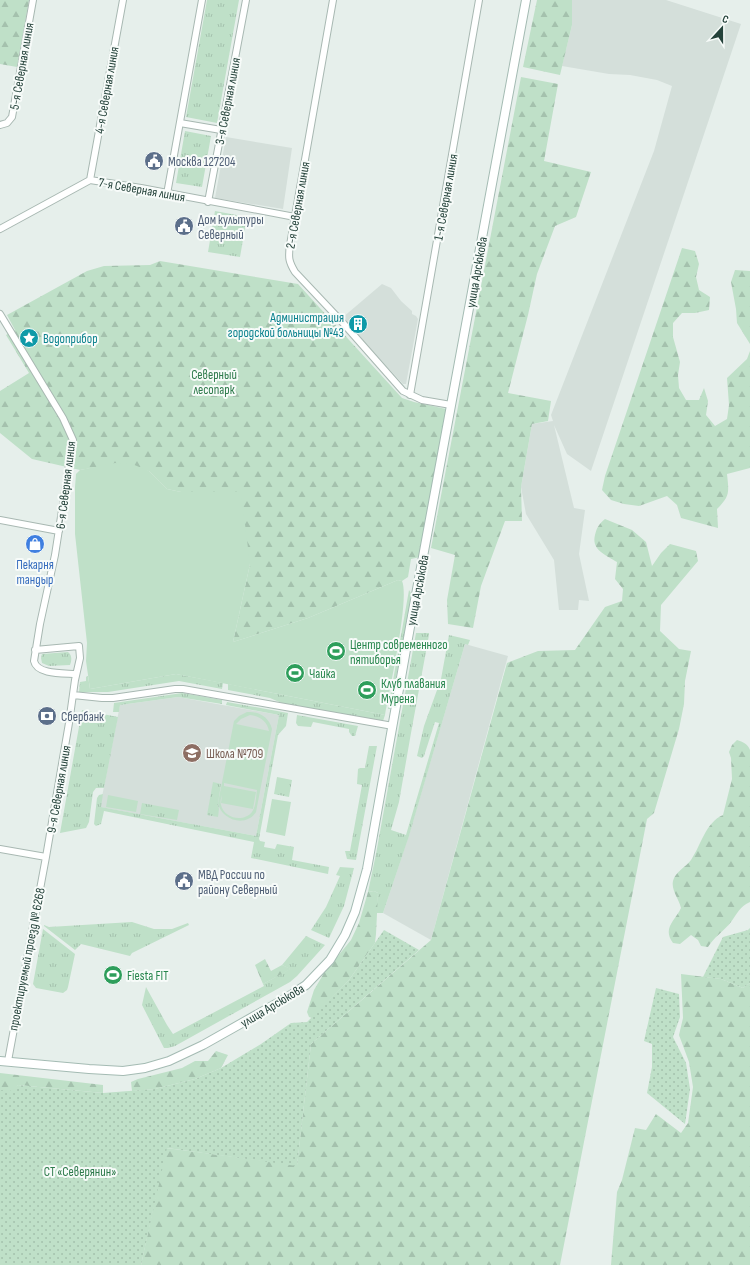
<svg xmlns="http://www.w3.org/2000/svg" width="750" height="1265" font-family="'Sofia Sans Condensed',sans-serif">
  <defs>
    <pattern id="grass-tufts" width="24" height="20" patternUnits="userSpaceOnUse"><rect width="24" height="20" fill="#bfe0c8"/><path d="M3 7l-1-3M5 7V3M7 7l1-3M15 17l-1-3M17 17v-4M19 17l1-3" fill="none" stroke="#a4c1ad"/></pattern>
    <pattern id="forest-firs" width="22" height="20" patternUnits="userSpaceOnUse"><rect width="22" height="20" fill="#bfe0c8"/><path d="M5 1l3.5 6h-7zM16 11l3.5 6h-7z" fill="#a4c1ad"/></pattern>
    <pattern id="garden-dots" width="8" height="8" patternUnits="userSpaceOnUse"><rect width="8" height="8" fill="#bfe0c8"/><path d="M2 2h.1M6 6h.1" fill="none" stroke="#a4c1ad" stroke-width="1.8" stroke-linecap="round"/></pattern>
  </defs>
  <rect width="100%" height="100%" fill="#e6efeb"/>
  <path fill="#d4dfda" d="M572,0H666L741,24L591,471L567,454L554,425L574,508L585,510L579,554L589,601L579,600L578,610H559L554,560L526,514L521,487L532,424L553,421L551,415L654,151L672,86L657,80L630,75L609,74L562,66L572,25Z
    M226,137L292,148L283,209L215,198Z
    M382,284L391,288L401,301L412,311V314L416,316L418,319L406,384H403L342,318Z
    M465,644L508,656L431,940L383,913L409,835Z
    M178,697L279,715L256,836L100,807L120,705Z"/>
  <path fill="url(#grass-tufts)" d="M207,0H239L217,123L186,117Z
    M185,131L211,136L202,187L176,183Z
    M215,211L247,217L240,257L208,252Z
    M409,590L411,593L409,609L390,709H388Z
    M416,633H429V635L411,733L399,802L391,830L406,835L439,723L435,722L424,756L422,758L417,756L424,726L441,679L449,635L470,640L468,645L465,644L409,836L383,913H376L378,893L374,891L368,892L376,854Z
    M68,652C72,655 72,660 70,665L49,666L42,663L41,658L42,654Z
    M176,674L223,683L222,689L179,681L108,692H79L80,682L86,681V677L88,676L90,689Z
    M228,684L385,715L383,721L284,704L270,698L228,690Z
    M182,693L222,700V704L178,697L120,705L119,712H113L114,703Z
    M227,702L288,713L286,726L278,735L259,839L260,841L265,842L264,847L275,849L277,844L294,847L292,860L329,867L328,874L251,858L254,842L104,811L101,824L96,826L94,824L97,798L99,795L103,794L101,807L256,836L279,715L226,705Z
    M82,710L118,717L104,788H96L93,792L89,822L86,828L60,833Z
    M297,715L358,726L355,736H352L349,732V729L313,722L311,727L298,726L296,723Z
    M369,746H377L356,860L347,859L345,851H350L362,785L357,784L358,769L360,768H365Z
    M277,777L292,780L289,797L274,794Z
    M213,782L221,784L218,803L219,809L218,817L207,815Z
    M142,803L179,810L177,820L140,814Z
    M340,867L354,868L344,906L329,938L311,930L326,907L340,876L336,875Z
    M132,922L154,929H172L188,923L189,925L132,953L130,956L81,944L75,950L44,926V925L49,927Z
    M43,929L75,954L68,987L67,990L63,993L36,988L33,984Z
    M306,936L325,945L297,976L290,982L175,1046L168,1048H164L142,1005L146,987L167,1025L173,1034L264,986L263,984L290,969L282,965Z"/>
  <path fill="url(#forest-firs)" d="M0,0H29L17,67L0,64Z
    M537,0H572V25L560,75L523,67Z
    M521,77L558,84L544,161L591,172L576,217L555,226L537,274L528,315L508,393L551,401L548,421L532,424L521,487L522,521H505L481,586L473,628L448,624L447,600L455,555L431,548Z
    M682,248L695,251L699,264L696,277L699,290L710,297L709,310L695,313H682L673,323V337L680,362L678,375L679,388L686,400H699L704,388L708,401L706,415L715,426L727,419L729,405L727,378L747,359L750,351V468L727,474C729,493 730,496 717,509L718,528L681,518L677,505L667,496L639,506L624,504L611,500L602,490L605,476Z
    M160,261L298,284L402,398L414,402L446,409L420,557L411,559L408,577L402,581L398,580L308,618L233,642L250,564L181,492L167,489L149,471L98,467L80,470L32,459L0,433V391L29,373L6,335L15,330L7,315L87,271L104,266L150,265Z
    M735,270L750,271V344L737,323L736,309L731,282Z
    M605,519L632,530L646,542L652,566L661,553L670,544L696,551L698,561L661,605L660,631L679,649L691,651L685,681L684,704L679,729L654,813L647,819L560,1265H141L166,1148L297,1165L311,1044L431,940L507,663L538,651L575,650L605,607L622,601L623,589L615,579L617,562C606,555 591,550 595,535C597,527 599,524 605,519Z
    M737,740C743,742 748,744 750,750V902C740,906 737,914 731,922C724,931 714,937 708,947L701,946L698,940L691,935L680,944L673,943C662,928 675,921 681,908C679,899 671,890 673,881C675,872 686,867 691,860C701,845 706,822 723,815L732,779L731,758L729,752L732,745Z
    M374,891L378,893L376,934L375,943L349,980L312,1018L309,1017L307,1012L314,990L324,973L351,940L359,923L368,892Z
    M265,959L271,971L282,965L291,969L263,984L255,965Z
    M681,974L721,979L743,988L750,983V1265H611L617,1192L622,1180L635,1128L646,1130L656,1114L681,1133L688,1123L693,1087L689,1062L679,1035L683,1018Z
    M216,1051L228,1055L221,1068L195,1079L155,1089L132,1091L131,1082L138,1079L182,1068L195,1061H208Z
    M0,1073L103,1085V1093L18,1085L0,1107Z"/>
  <path fill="url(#garden-dots)" d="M750,928V983L743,988L721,979L703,977L723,937L748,930Z
    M384,930L419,950L311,1044L297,1166L167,1148L141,1265H0V1090L10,1091L18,1085L103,1093L155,1089L195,1079L221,1068L261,1044L291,1023L307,1022L349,980Z
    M656,988L679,994L680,1017L673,1037L686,1063L690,1089L685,1124L647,1093L652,1067V1044L644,1041Z"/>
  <path fill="#bfe0c8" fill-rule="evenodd" d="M115,463L132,464L149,471L167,489L181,492H241L250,564L233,642L308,618L398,580L402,581C410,598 389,691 385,715L176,674L90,689L86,661L87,643L75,534V487L76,474L80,470Z
    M247,712C259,711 269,717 272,729L256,812C246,828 221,820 218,803L234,721L239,716ZM250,715C260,716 267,721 269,731L236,724L241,719ZM224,783L257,790C256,796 256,807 252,812C243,823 224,818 221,805C220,802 221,798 222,795L221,803L253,809L256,792L224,786Z
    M108,795L138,801L136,812L106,807Z
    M272,799L291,802L285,836L266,832Z"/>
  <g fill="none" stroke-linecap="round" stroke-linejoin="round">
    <g stroke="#a8b8b2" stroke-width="8">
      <path id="street" d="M333,0L290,245C288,258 289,262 295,272L343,323L403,391L422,400L451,405
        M180,123L221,130
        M0,125L7,123L12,117L33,0
        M90,180L123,0
        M167,194L202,0
        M208,202L246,0
        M0,229L90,180L141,188L295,217
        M0,314L63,418L73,440L55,555L40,624L34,661C37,675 64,673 76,674
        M410,395L479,0
        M0,520L59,531
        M73,695L102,698H113L175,689H183L393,726
        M0,849L46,857
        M8,1061L46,857L69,723L75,680L80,658L79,646L35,650"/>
    </g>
    <g stroke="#a4bbb3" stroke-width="10">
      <path id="secondary" d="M0,1061L89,1069L123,1071L145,1068L169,1061L203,1045L288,997L306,985L330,960L345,935L355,912L367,869L410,627L526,0"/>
    </g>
    <use href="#street" stroke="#fff" stroke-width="6"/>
    <use href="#secondary" stroke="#fff" stroke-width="8"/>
  </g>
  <defs>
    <g id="civic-disc" transform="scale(1)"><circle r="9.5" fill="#5c6f8a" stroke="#f7fbf9"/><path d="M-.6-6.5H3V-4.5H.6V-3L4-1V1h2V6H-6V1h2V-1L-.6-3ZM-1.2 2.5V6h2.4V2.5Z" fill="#fff"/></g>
    <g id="building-disc" transform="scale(1)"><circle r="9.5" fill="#0f9aa8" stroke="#f7fbf9"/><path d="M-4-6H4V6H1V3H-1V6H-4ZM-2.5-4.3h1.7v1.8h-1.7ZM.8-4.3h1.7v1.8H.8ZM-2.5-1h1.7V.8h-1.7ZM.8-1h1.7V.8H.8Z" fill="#fff"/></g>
    <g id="sight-disc" transform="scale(1)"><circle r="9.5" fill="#0f9aa8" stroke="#f7fbf9"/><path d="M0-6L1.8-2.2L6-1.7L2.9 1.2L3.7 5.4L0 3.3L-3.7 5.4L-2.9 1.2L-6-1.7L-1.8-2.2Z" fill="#fff"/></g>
    <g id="shop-disc" transform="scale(1)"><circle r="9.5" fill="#3f7fe0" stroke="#f7fbf9"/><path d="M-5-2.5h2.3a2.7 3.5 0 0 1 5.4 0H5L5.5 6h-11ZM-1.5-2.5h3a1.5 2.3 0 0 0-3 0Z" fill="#fff"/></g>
    <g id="stadium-disc" transform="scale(1)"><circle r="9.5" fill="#2e9e5b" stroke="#f7fbf9"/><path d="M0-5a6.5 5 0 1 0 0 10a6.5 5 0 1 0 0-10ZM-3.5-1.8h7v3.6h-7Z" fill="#fff"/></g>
    <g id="bank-disc" transform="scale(1)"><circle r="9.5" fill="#5c6f8a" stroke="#f7fbf9"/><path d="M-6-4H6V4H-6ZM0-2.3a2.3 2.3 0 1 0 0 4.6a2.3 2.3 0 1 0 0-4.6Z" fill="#fff"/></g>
    <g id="school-disc" transform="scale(1)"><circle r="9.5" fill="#8d6e63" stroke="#f7fbf9"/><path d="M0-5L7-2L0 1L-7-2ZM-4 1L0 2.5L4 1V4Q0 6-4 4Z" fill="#fff"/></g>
  </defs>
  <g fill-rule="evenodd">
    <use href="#civic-disc" x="154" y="161"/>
    <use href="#civic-disc" x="184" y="226"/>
    <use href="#building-disc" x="358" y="324"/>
    <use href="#sight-disc" x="29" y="338"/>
    <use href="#shop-disc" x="35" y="544"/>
    <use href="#stadium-disc" x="336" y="651"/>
    <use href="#stadium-disc" x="295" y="673"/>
    <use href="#stadium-disc" x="367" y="690"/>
    <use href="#bank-disc" x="47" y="716"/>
    <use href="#school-disc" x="192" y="753"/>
    <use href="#civic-disc" x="184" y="881"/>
    <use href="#stadium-disc" x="113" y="975"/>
  </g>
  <g text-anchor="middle" stroke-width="4" stroke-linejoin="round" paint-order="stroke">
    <g font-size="13" fill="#24423a" stroke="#f7fbf9">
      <text transform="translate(21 66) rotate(-80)" y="5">5-я Северная линия</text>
      <text transform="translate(106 90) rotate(-80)" y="5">4-я Северная линия</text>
      <text transform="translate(227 101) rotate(-79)" y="5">3-я Северная линия</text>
      <text transform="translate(142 189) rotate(10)" y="5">7-я Северная линия</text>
      <text transform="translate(445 197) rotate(-80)" y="5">1-я Северная линия</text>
      <text transform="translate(297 205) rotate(-80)" y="5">2-я Северная линия</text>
      <text transform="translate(476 272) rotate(-80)" y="5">улица Арсюкова</text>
      <text transform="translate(65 485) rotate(-83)" y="5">6-я Северная линия</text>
      <text transform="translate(417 590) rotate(-79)" y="5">улица Арсюкова</text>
      <text transform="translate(58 789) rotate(-80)" y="5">9-я Северная линия</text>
      <text transform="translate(26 959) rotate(-79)" y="5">проектируемый проезд № 6268</text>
      <text transform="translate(272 1005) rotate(-31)" y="5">улица Арсюкова</text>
    </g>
    <g font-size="13" fill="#4e5e75" stroke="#f7fbf9" text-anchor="start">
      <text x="168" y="166">Москва 127204</text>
      <text x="198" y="224">Дом культуры<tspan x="198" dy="15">Северный</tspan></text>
      <text x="61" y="721">Сбербанк</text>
      <text x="198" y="879">МВД России по<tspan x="198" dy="15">району Северный</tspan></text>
    </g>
    <g font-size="13" fill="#0d838f" stroke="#f7fbf9" text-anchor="end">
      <text x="344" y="322">Администрация<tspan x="344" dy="15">городской больницы №43</tspan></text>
      <text x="43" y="343" text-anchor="start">Водоприбор</text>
    </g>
    <g font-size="13" fill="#2d7a4b" stroke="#f7fbf9">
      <text x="214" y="379">Северный<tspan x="214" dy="15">лесопарк</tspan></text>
      <text x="80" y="1176">СТ «Северянин»</text>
    </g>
    <g font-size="13" fill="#366cbe" stroke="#f7fbf9">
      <text x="35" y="569">Пекарня<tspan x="35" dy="15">тандыр</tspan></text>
    </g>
    <g font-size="13" fill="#27864d" stroke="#f7fbf9" text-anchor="start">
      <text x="350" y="649">Центр современного<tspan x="350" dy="15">пятиборья</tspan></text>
      <text x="309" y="678">Чайка</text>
      <text x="381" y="688">Клуб плавания<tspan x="381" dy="15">Мурена</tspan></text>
      <text x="127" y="980">Fiesta FIT</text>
    </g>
    <g font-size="13" fill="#785e54" stroke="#f7fbf9" text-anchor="start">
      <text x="206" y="758">Школа №709</text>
    </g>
  </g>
  <g transform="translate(722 28) rotate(21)" stroke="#f7fbf9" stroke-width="3" paint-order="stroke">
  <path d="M0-3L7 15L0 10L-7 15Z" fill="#24423a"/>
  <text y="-6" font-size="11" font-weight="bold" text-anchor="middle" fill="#24423a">С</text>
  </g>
</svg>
